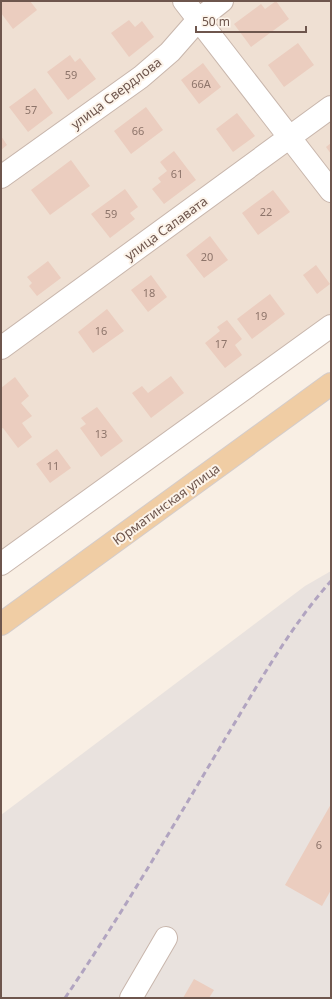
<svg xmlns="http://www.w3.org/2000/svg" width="332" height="999" font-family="'Noto Sans',sans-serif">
  <rect width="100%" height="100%" fill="#f9efe4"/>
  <path fill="#efe0d3" d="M1,1H331V314L1,553Z"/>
  <path fill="#e9e2de" d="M331,571V998H1V815L305,586Z"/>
  <path fill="#ebcdbf" d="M1,1H30L37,10L13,29L1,13Z
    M276,1L289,19L251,47L234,24L261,4L265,9Z
    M129,20L135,27L142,21L154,37L129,57L111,33Z
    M298,43L314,65L284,87L268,65Z
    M70,55L75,62L80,58L96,79L68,100L47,72Z
    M203,63L221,87L199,104L181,80Z
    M35,88L53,113L28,132L9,107Z
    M146,107L163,130L131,154L114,131Z
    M237,113L255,136L233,152L216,129Z
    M1,136L7,145L1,150Z
    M331,143V154L326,147Z
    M174,151L196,180L164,204L152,189L161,182L158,178L167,171L160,162Z
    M71,160L90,186L50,215L31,190Z
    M125,189L138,207L130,213L135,219L110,238L91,214Z
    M273,190L290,212L258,235L242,213Z
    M210,236L228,260L204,278L186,255Z
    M48,261L61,278L37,296L29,286L32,283L27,277Z
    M316,265L330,284L317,294L303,275Z
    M151,275L167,297L148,312L131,290Z
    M270,294L285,314L252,339L237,319Z
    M107,309L124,331L93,353L78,332Z
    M227,320L242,339L235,345L242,355L225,368L205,343L220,331L217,327Z
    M171,376L184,393L151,418L132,393L142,386L148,393Z
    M15,377L29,396L21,403L32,416L22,423L32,437L18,448L3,428L1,429V388Z
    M97,407L123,441L101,457L80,428L86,424L81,418Z
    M57,449L71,468L50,483L36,464Z
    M331,804V890L322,906L285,885Z
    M194,979L214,990L209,998H183Z"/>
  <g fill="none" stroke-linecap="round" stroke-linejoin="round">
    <g stroke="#c8b6ac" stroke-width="24">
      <path id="minor" d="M184,1L331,191
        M1,177L141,77L170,52L198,20L222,1
        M1,348L331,107
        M1,564L331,326
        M131,998L166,938"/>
    </g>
    <g stroke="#d4ccca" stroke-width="24">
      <path id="major" d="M1,624L331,384"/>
    </g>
    <use href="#minor" stroke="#fff" stroke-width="22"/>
    <use href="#major" stroke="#f0cda4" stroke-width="22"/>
    <path stroke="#b1a4c0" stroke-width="3" stroke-dasharray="6 4" stroke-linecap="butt" d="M65,998C122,914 173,826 225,739C258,685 289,628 331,581"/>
  </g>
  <g text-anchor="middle" stroke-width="4" stroke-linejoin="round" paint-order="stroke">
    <g font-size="11" fill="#8d746a">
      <text x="71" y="79">59</text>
      <text x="201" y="88">66А</text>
      <text x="31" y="114">57</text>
      <text x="138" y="135">66</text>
      <text x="177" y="178">61</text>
      <text x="266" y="216">22</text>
      <text x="111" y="218">59</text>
      <text x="207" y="261">20</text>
      <text x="149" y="297">18</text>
      <text x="261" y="320">19</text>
      <text x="101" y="335">16</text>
      <text x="221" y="348">17</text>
      <text x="101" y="438">13</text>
      <text x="53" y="470">11</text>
      <text x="319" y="849">6</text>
    </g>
    <g font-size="13" fill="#6e564d" stroke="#fcf3e9">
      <text transform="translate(116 93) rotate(-37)" y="5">улица Свердлова</text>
      <text transform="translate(166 228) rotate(-36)" y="5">улица Салавата</text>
      <text transform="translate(166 504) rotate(-36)" y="5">Юрматинская улица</text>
    </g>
  </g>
  <rect width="332" height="999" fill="none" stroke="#6e564d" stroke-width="4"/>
  <path d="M196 26v6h110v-6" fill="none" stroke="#6e564d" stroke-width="2"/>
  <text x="202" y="26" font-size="12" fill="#6e564d" stroke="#fcf3e9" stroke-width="3" paint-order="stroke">50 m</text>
</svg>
